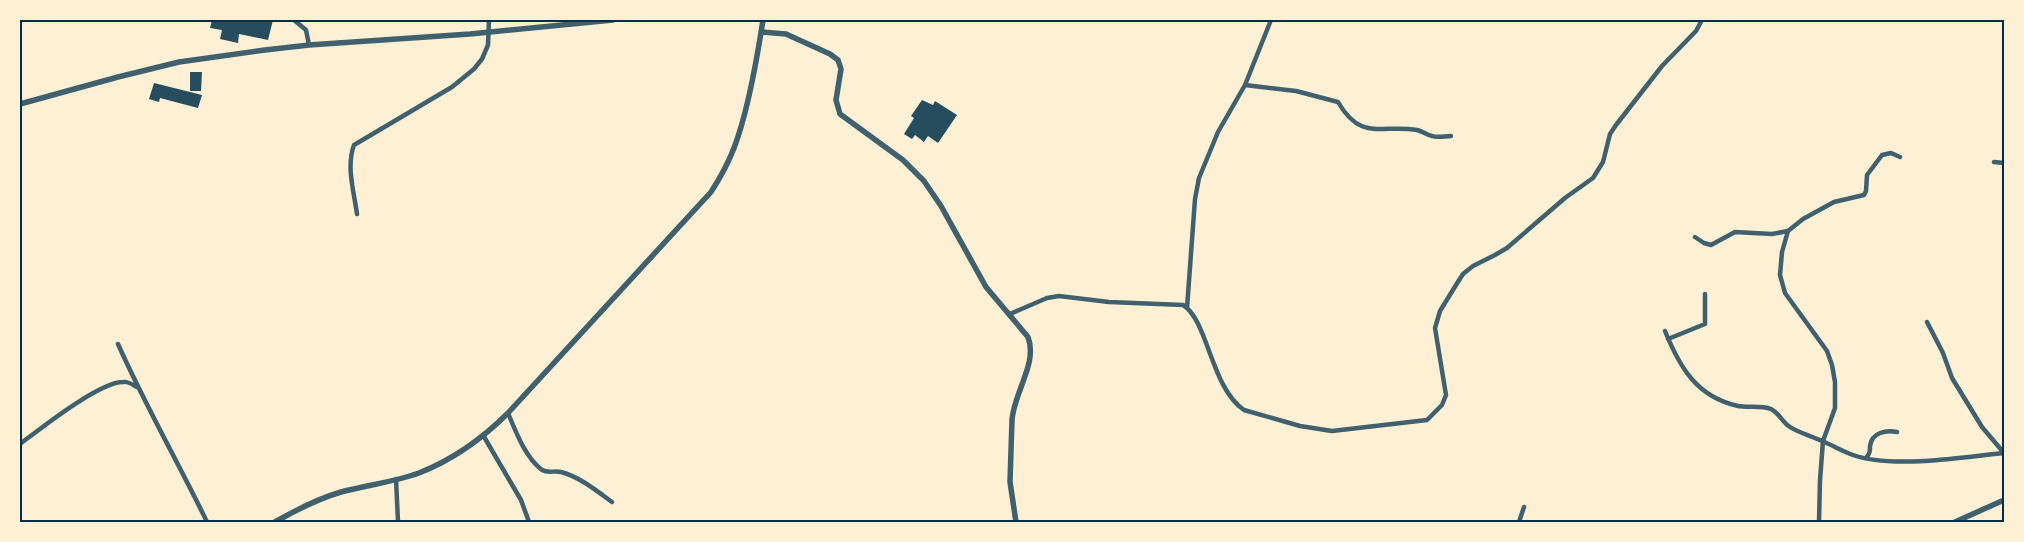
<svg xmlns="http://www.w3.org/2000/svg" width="2024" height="542" font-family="Quicksand,sans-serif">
  <rect width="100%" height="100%" fill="#fdf0d5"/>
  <path fill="#264d5e" d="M212,20H273L268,40L239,34L238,43L220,39L222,30L210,28Z
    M190,72H202L201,91H190Z
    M154,83L202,95L198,108L160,98L159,102L149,99Z
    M922,100L933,105L935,101L957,115L938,143L928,136L924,142L915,135L912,139L904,134L914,118L911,116Z"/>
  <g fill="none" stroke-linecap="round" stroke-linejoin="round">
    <path stroke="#3f606c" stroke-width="4.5" d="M294,20L306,30L309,45
      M1245,85L1296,91L1338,102C1361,142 1382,124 1417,130C1422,131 1427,135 1432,136C1437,138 1445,136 1451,136
      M1994,162L2004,163
      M357,214C354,192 346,166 354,145L452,87L474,69L482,59L488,45L489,20
      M1695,237L1704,243L1711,245L1735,232L1772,234L1788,231
      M1187,308L1195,199L1199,178L1218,132L1245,85L1271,20
      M1010,314L1047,298L1059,296L1109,302L1183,305C1208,320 1211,388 1244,410L1300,426L1332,431L1427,420L1442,405L1446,395L1435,328L1440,311L1456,285L1463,274L1473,266L1495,255L1507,248L1565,198L1593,178L1603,162L1610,134L1616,125L1662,66L1696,31L1702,20
      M1927,322L1943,353L1952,378L1982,427L2004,453
      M1665,331C1680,368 1697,397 1738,406C1748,408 1761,405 1771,409C1779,413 1783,423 1790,427C1799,433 1812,436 1822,441C1832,445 1842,451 1853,455C1892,469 1962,457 2004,453
      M1668,339L1705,324V294
      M118,344C145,405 178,462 207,522
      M508,413C516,432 525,457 542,470C549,474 555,470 561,472C580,477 597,491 612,502
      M483,435L521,500L529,522
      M20,444C40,429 99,382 123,382C128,381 133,385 137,387
      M1866,458C1870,453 1870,452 1870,446C1872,432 1886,430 1897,432
      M396,479L398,522
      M1519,522L1524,507
      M1819,522L1820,480L1823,441L1835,408V382L1832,365L1827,351L1785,293L1780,275L1782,252L1788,231L1803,219L1834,202L1864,195L1866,191L1867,175L1882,155L1891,153L1900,157"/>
    <path stroke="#3f606c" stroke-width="5.5" d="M761,32L786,34L830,54L838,60L841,69L836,100L840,114L903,160L924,181L941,206L986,287L1028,337C1038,363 1014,392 1012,420L1010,482L1016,522
      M20,104L118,77L179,62L265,50L309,45L470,34L613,20
      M275,522C296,510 317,499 341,492C367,485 394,482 419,473C452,460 483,438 508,413L711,192C720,178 728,164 734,148C748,112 757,59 763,20
      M1955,522L2004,500"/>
  </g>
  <rect width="2024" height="542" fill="none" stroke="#fdf0d5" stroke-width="42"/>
  <rect x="21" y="21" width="1982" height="500" fill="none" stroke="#003049" stroke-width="2"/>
</svg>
